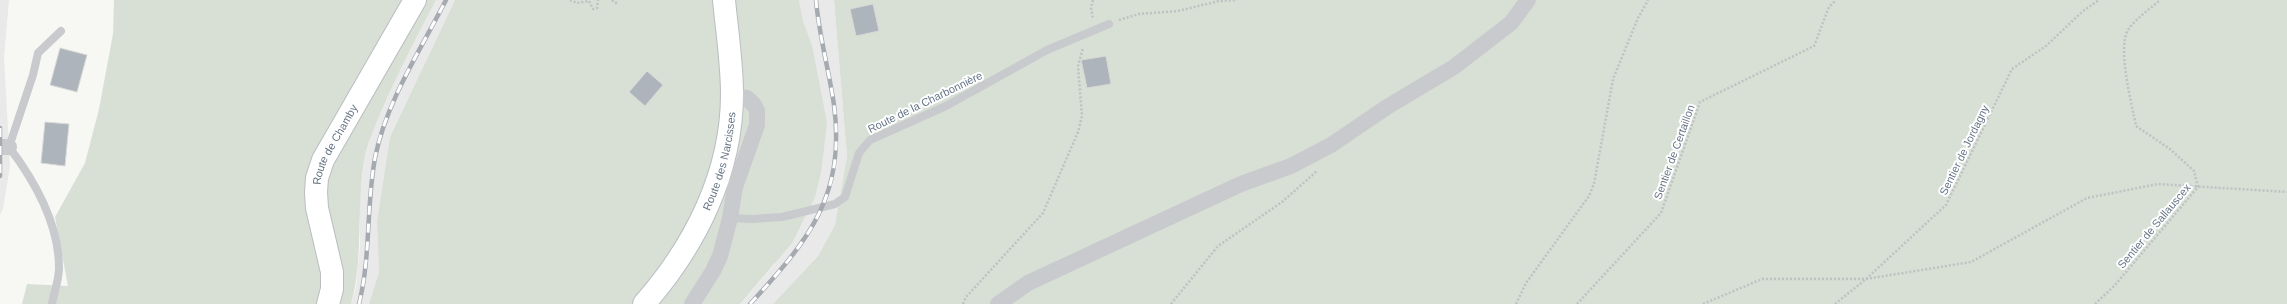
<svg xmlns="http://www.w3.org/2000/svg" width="2287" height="304" font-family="Helvetica,sans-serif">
  <rect width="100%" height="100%" fill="#f7f8f4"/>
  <path fill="#e8e9e8" d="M0,0H9L4,57L10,166L3,209L0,215Z
    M436,0H455L390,137L377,221L379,272L369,304H351L356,287L360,246V198L364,160L372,133L393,84Z
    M799,0H834L847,156L835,225L818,256L773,304H740L775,264L812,45L802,22Z"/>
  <path fill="#d8dfd5" d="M114,0H436C417,37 397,74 381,112C374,128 367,145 364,161C356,209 364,258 351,304H22L27,284L68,286L55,217L85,163L99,109L113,34Z
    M455,0H799L803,22L812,45L827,123L821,173L815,197L792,243L740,304H369L379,272L377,221L390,137Z
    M834,0H2287V304H773L818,256L835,225L847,156Z"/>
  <path fill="#adb4bb" stroke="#d9d9d7" d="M873,4L879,31L856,36L850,9Z
    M60,48L87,55L77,92L50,85Z
    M1106,56L1111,84L1087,88L1081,60Z
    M647,71L663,85L645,106L629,92Z
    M45,122L69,124L65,166L41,163Z"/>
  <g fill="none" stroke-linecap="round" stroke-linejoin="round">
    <g stroke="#babdc2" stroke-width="24">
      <g id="secondary">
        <path id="s1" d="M328,304L332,289V272L317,208L316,192L317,178L323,160L415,0"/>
        <path id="s2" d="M644,304C695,246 732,173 732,94C732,63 727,31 724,0"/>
      </g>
    </g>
    <path stroke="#bfc1c3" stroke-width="2.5" stroke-dasharray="2 2" stroke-linecap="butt" d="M570,0L577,3L589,1L593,9L597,8L598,0
      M612,0L616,3L617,0
      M1093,0L1091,8L1093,19
      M1119,20L1139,14L1178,11L1219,1L1237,0
      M963,304L966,297L1043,213L1078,132L1082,116L1078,66L1083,48
      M1171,304L1218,246L1282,202L1317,171
      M1516,304L1526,283L1589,196L1594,184L1613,79L1638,18L1648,0
      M1577,304L1661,213L1700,102L1814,46L1829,7L1836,0
      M1703,304L1762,279H1866L1971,262L2087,198L2158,184L2287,192
      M1835,304L1866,279L1946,205L2012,69L2046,46L2083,11L2099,0
      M2095,304L2115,285L2198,187L2194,171L2170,149L2136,126C2132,105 2117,48 2128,30C2135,19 2150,9 2160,0"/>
    <path stroke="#c8cace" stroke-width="8" d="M730,218L751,219L782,217L835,204L845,197L859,153L870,140L946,106L1047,50L1109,24
      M52,304C54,292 59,280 59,268C59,224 34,180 9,147L33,75L38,53L61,31"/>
    <path stroke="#c8cace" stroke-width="16" d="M0,147H9
      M692,304L713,271L720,256L730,218L735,187L757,125V111L754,105L747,98L732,96
      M998,304L1028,283L1241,184L1291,166L1331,145L1387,107L1454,67L1511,23L1528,0"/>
    <use href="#secondary" stroke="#fff" stroke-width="22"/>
    <g stroke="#a5aab1" stroke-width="4.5">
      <path id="rail" d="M0,128V176
        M359,304C371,256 366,207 375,158C386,102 420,51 446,0
        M750,304C808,241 846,196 834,105C829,70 819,36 816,0"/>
    </g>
    <use href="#rail" stroke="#fff" stroke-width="3" stroke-dasharray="9" stroke-linecap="butt"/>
  </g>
  <g text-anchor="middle" stroke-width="4" stroke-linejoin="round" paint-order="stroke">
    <g font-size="11" fill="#667486" stroke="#fff">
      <text transform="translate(925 102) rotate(-26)" y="4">Route de la Charbonnière</text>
      <text dy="4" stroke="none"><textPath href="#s1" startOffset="166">Route de Chamby</textPath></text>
      <text transform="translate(1964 150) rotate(-64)" y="4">Sentier de Jordagny</text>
      <text transform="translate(1674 152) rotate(-70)" y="4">Sentier de Certaillon</text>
      <text dy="4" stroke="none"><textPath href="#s2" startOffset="164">Route des Narcisses</textPath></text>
      <text transform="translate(2154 226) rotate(-50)" y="4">Sentier de Sallauscex</text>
    </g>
  </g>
</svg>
